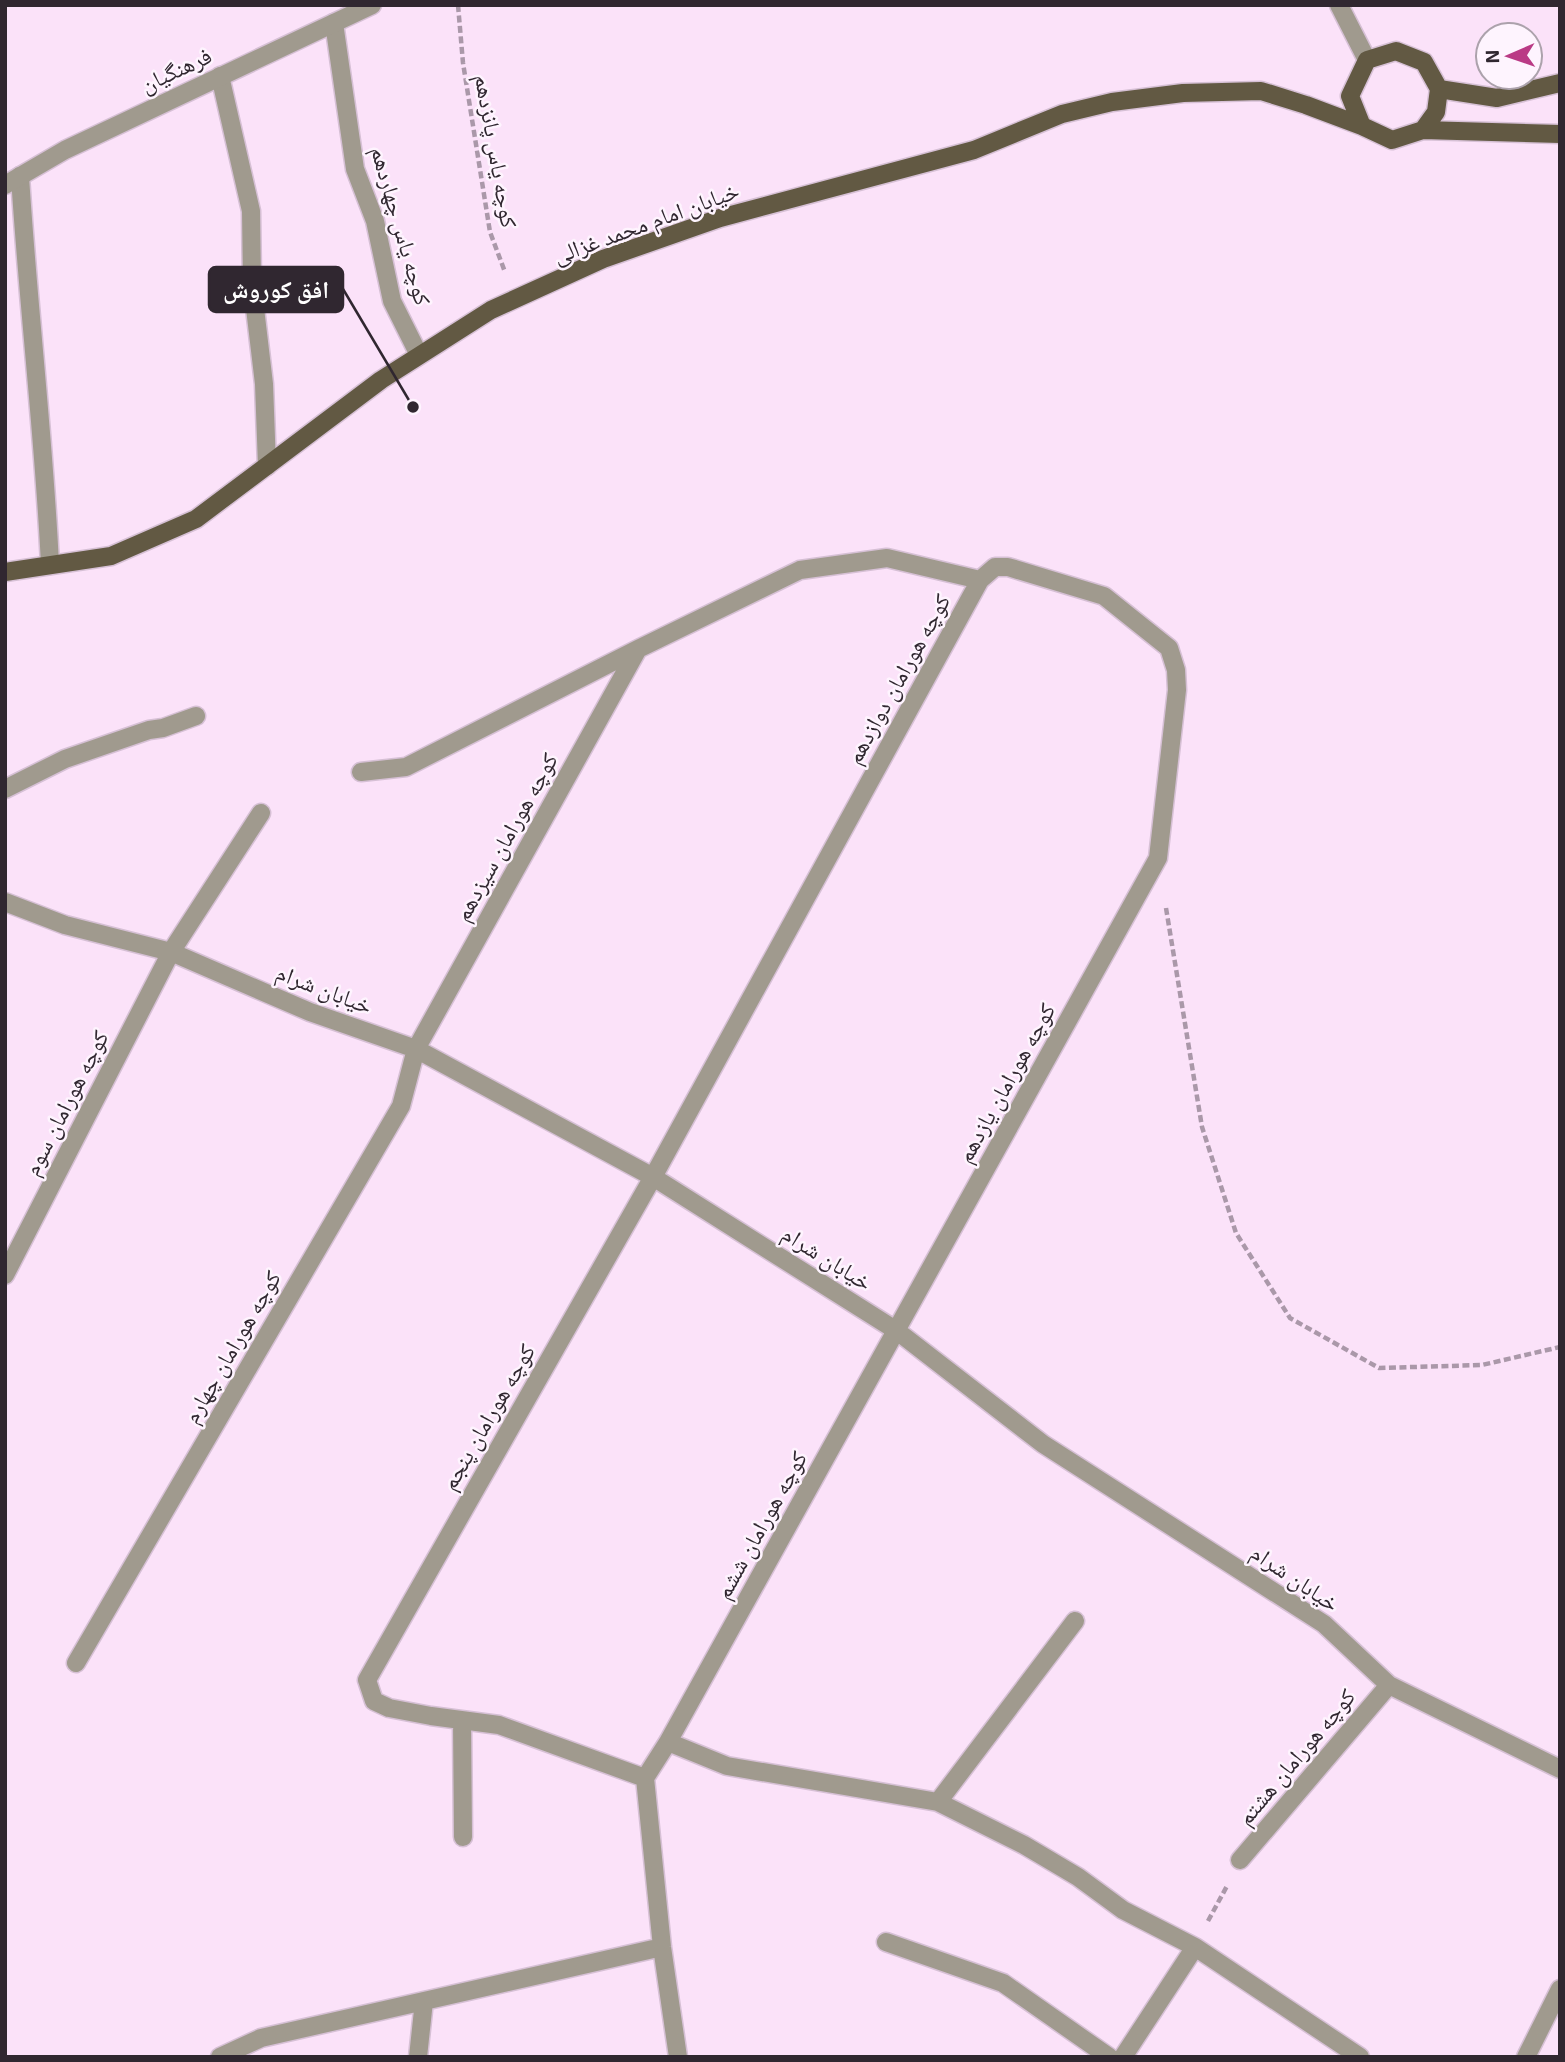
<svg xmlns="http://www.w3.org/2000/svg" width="1565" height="2062" font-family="'Exo 2','Noto Naskh Arabic',sans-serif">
  <rect width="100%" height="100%" fill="#fbe2f9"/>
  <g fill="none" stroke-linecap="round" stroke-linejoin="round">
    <g stroke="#d6c0d5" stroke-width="21">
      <path id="service" d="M334,23L355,169L375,221L392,301L419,355
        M220,76L251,211L252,283L264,384L267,466
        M20,176C28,306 44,436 50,565"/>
    </g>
    <g stroke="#d6c0d5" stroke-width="21">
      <path id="minor" d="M1339,5L1367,60
        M5,185L65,150L372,5
        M361,772L406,767L638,649L800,570L887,558L980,580
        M5,789L65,759L149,730L163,728L196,716
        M5,902L65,925L171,952L310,1012L416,1049L653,1177L897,1331L1043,1444L1324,1624L1389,1685L1560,1769
        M5,1275L171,952L261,813
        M76,1663L401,1106L416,1049L638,649
        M462,1720L463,1837
        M668,1742L727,1766L938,1802L1024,1845L1078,1877L1123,1910L1195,1947L1360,2057
        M645,1778L499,1725L431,1716L389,1708L374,1701L367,1680L653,1177L980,580L995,567H1008L1104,596L1169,648L1176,670L1177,690L1158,858L668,1742L645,1778L662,1947L678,2057
        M938,1802L1075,1621
        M1240,1860L1389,1685
        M886,1942L1003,1983L1109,2057
        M220,2057L261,2038L662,1947
        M418,2057L424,2001
        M1123,2057L1195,1947
        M1526,2057L1560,1989"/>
    </g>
    <g stroke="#d6c0d5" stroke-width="21">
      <path id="primary" d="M1396,51L1424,62L1439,89L1436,112L1423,130L1392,140L1362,126L1350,96L1367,60Z
        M1439,89L1497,98L1560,83
        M1423,130L1560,134
        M5,572L111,556L196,519L381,380L491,310L603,259L720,218L974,150L1062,114L1112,102L1183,93L1261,91L1306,105L1362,126"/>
    </g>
    <path stroke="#aa98a9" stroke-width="4.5" stroke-dasharray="7 3.5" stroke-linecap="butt" d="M458,5L463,63L490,232L505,272
      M1166,908L1202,1127L1236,1233L1290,1318L1379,1368L1482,1365L1560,1347
      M1208,1921L1227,1886"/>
    <use href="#service" stroke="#a09a8e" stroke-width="18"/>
    <use href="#minor" stroke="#a09a8e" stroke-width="18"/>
    <use href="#primary" stroke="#625943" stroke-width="18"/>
  </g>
  <g text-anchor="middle" stroke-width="5" stroke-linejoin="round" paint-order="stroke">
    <g font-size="23" fill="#302730" stroke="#fef4fe">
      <text transform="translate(176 70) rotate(-25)" y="8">فرهنگیان</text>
      <text transform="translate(496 151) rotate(80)" y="8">کوچه یاس پانزدهم</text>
      <text transform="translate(646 223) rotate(-20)" y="8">خیابان امام محمد غزالی</text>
      <text transform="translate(401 226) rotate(74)" y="8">کوچه یاس چهاردهم</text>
      <text transform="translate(898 679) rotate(-61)" y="8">کوچه هورامان دوازدهم</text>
      <text transform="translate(506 837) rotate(-61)" y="8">کوچه هورامان سيزدهم</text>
      <text transform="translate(324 989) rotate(21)" y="8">خیابان شرام</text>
      <text transform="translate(1006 1083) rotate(-61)" y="8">کوچه هورامان يازدهم</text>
      <text transform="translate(66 1103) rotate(-63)" y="8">کوچه هورامان سوم</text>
      <text transform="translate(827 1258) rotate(32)" y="8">خیابان شرام</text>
      <text transform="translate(232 1347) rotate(-60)" y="8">کوچه هورامان چهارم</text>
      <text transform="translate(488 1417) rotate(-60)" y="8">کوچه هورامان پنجم</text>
      <text transform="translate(761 1525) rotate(-61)" y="8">کوچه هورامان ششم</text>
      <text transform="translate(1295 1578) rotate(34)" y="8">خیابان شرام</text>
      <text transform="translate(1296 1757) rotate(-50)" y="8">کوچه هورامان هشتم</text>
    </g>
  </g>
  <path fill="none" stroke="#302730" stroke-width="2.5" d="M413 407L343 289"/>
  <circle fill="#302730" stroke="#fef4fe" stroke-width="2.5" cx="413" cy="407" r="7"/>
  <rect fill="#302730" stroke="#302730" stroke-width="2.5" x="209" y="267" width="134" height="45" rx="7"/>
  <g font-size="24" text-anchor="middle" font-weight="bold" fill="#fff">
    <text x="276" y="298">افق کوروش</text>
  </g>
  <rect width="1565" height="2062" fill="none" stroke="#302730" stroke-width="14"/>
  <g transform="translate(1509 56) rotate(268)"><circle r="33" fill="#fef4fe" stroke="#aca2ac" stroke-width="2"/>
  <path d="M0-5L12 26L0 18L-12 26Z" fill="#ba3a85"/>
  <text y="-10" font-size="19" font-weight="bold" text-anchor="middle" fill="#302730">N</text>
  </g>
</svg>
